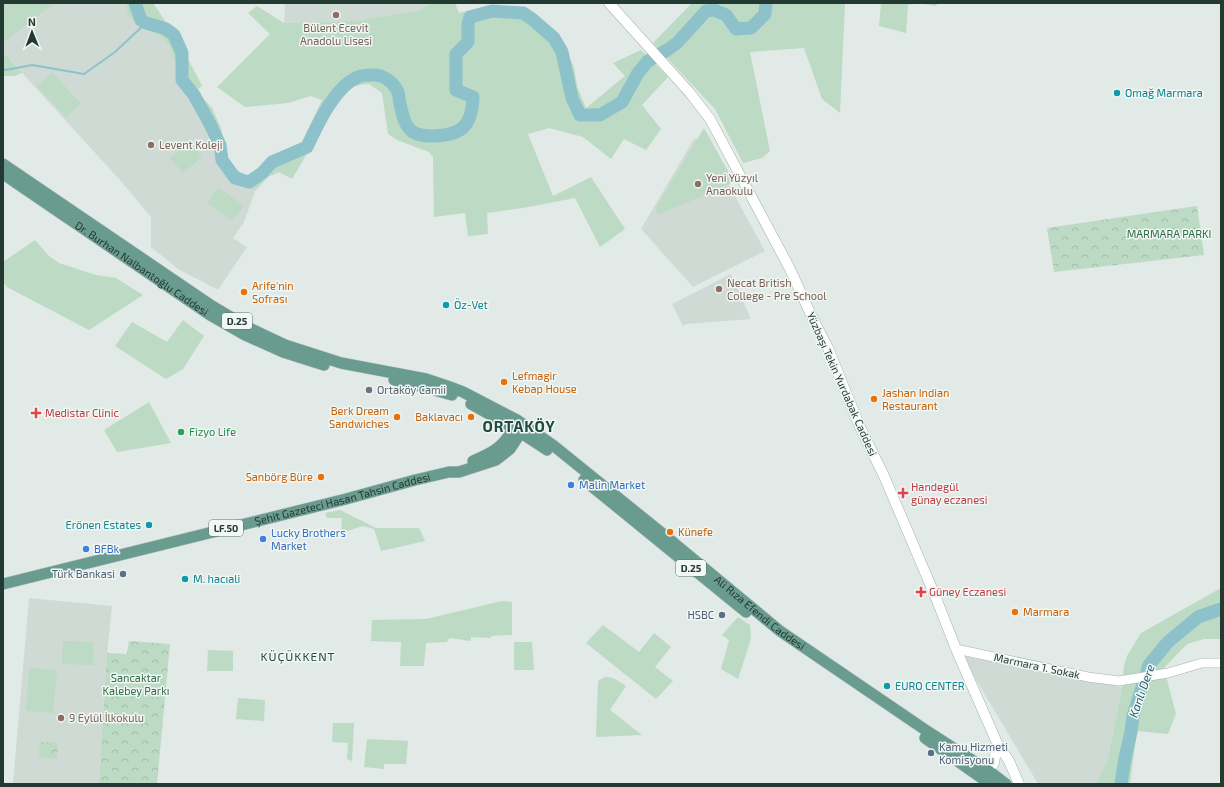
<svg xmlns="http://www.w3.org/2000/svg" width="1224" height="787" font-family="'Exo 2',sans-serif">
  <defs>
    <pattern id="forest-crowns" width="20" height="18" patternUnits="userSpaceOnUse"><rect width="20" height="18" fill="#bcdac4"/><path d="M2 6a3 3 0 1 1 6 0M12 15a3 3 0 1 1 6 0" fill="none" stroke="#a1bca9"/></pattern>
  </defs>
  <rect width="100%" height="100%" fill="#e1eae6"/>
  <path fill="#d0dad5" d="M55,3H126L129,15L137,23L154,29L169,45L176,66L178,84L198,110L200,116L207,128L218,163L237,184L255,191L244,222L233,238L247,247L218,290L178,269L151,247V217L119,179L3,52V43Z
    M285,3H430L420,10L354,21L284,23Z
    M694,139H704L765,251L693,287L641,229Z
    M731,274L751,319L687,324L683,326L672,304Z
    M29,598L112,606L107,653L99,784H13Z
    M962,656L1122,687L1108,758L1096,784H1038Z"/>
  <path fill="#bcdac4" d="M3,3H55L3,43Z
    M126,3H153C171,29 188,57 202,86L196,91L212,108L221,128L226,156L236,169L246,176L255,175L269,158L290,151L302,142L322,100L311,96L288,103L245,107L217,87L270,34L248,13L257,6L284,23L354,21L420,10L430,3H455L459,13L470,10L520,8L556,35L562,43L574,67L577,86L586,108L625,76L613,63L641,50L668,77L642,105L661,129L646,150L624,139L611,159L583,137L549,128L528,134L553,196L591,177L625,229L600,247L575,198L523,208L487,213L488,234L468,236L465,213L434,217L433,157L429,152L397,140L388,134L382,93L369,84C353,85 350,87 339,99L292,179L279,172L268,177L255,191L237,184L218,163L207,128L200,116L198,110L178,84L176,66L169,45L154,29L137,23L128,15Z
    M692,3H845L840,113L822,99L804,48L750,52L770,151L762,158L743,163L715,109L653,43Z
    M881,3H938L936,6L917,3L908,5L906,33L879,26Z
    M3,52L22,73L14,76H3Z
    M52,72L81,104L66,117L37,86Z
    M704,128L734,182L658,215L656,208Z
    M189,142L202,157L183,173L170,158Z
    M218,187L244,206L232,221L207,203Z
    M35,240L49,256L59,263L96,275L116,278L143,295L89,330L7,287L3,282V262Z
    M183,320L204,336L183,369L166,379L115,346L132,322L167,342Z
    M149,402L171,443L117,452L104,430Z
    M340,510L376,528H419L425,541L381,551L374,529L363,526L341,533L342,518H327L325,513Z
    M1221,588V639H1204L1187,644L1164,668L1176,714L1168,734L1137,731L1130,784H1096L1108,758L1122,687L1124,665L1127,656L1141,633Z
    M502,601L512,602V635L491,636V638L471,637V641L449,638L447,642L426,643L424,666H400L401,642L371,641L372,620L426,619Z
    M738,617L750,625L751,639L738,679L721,669L729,640L722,635Z
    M603,625L639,652L654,633L671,647L655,667L673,681L656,699L586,643Z
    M63,641L94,642L93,665L62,664Z
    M514,642H532L534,670H514Z
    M208,650L233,651V671H207Z
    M29,668L57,670L53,713L26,711Z
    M605,677C614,677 619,681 626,686L610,710L642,735L596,737L598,681Z
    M238,698L265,700L264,721L236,719Z
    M333,723H354L352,761L347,759L348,743L332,742Z
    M367,739L408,741L406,764H384V769L364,767Z"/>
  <path fill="url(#forest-crowns)" d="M1197,206L1204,255L1054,272L1047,228Z
    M129,641L170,644L157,784H99L107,653L127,654Z
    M40,742L58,743L57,759L41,757L39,755Z"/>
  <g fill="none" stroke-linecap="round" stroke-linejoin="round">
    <path stroke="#8dc2cb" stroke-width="2" d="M3,69L6,70L32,65L84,74L115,52L146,23"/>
    <path stroke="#8dc2cb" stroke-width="13" d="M135,3L141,20L146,23L166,29L174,35L182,53V80L194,95L210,124L220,145L222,160L235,178L249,182L262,173L272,162L307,147C317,126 334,87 358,77C362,75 368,75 373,75C382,74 393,82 397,90C399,93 399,96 399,99C402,111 403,125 413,132C419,136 427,136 434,136C462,135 472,126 473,97L456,90V54L468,42V24L470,17L492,11L523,13L532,19L554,38L562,52L572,98L580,115H600L622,102L638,73L648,61L667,50L677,43L706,11L714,10L726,15L736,29L751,28L765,14L766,3
      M1121,784L1125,758L1131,732L1133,716L1149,665L1168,642L1198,617L1221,609"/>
    <g stroke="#a4b2ad" stroke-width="10">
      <path id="tertiary" d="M956,649L1088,677L1119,681L1168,673L1202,663H1221"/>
    </g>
    <g stroke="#a1b5ae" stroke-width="11">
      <path id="secondary" d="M609,3L690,93L710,119L790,269L811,315L828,348L860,427L884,476L936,598L956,649L997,743L1009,761L1019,784
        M985,777L994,763L997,743"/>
    </g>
    <g stroke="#bdc4c2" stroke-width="12">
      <g id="primary">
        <path id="s1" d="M3,164L212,306L249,328L285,345L341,363L426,379L450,387L463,392L517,420L554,446L663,534L780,631L924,729L989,771L1006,784"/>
        <path id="s2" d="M3,174L210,315L245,335L283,352L324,365"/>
        <path d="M394,380L427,388L452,395"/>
        <path d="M471,404L512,427L547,450"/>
        <path d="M473,461C487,455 501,449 509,435C512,431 513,426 516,421"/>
        <path d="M584,480L746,612"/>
        <path id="s3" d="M3,584L346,499L415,480L449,472H459L496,460L510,449L525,426"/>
        <path d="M925,738L990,784"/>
      </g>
    </g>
    <use href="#tertiary" stroke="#fff" stroke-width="9"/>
    <use href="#secondary" stroke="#fff" stroke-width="10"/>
    <use href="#primary" stroke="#699c8f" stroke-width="11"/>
  </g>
  <g fill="#8d6e63" stroke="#f1f7f4" stroke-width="1.5">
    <circle cx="336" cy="15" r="4"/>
    <circle cx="151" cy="145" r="4"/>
    <circle cx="698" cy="184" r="4"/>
    <circle cx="719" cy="289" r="4"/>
    <circle cx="61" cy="718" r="4"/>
  </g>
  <g fill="#0f9aa8" stroke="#f1f7f4" stroke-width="1.5">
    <circle cx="1117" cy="93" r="4"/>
    <circle cx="446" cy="305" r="4"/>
    <circle cx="149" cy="525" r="4"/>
    <circle cx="185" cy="579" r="4"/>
    <circle cx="887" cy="686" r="4"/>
  </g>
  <g fill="#e8710a" stroke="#f1f7f4" stroke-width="1.5">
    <circle cx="244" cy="292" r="4"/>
    <circle cx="504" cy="382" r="4"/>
    <circle cx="874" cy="399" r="4"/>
    <circle cx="397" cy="417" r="4"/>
    <circle cx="471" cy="417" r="4"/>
    <circle cx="321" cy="477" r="4"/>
    <circle cx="670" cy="532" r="4"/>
    <circle cx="1015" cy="612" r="4"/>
  </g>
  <circle fill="#6b7280" stroke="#f1f7f4" stroke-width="1.5" cx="369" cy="390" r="4"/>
  <g fill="#e0444e" stroke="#f1f7f4" stroke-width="1.5">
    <path d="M34 407h4v4h4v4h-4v4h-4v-4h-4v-4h4z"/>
    <path d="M901 487h4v4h4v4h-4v4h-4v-4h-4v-4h4z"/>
    <path d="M919 586h4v4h4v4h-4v4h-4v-4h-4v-4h4z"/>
  </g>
  <circle fill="#2e9e5b" stroke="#f1f7f4" stroke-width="1.5" cx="181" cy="432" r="4"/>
  <g fill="#3f7fe0" stroke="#f1f7f4" stroke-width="1.5">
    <circle cx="571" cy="485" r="4"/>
    <circle cx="263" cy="539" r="4"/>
    <circle cx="86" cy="549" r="4"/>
  </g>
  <g fill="#5c6f8a" stroke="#f1f7f4" stroke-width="1.5">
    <circle cx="123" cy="574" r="4"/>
    <circle cx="722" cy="615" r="4"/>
    <circle cx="931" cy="753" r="4"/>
  </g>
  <g text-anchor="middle" stroke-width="3" stroke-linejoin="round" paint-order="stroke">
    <g fill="#f1f7f4" stroke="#61736d" stroke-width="1">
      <rect x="222" y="313" width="30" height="16" rx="3"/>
      <rect x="209" y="520" width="34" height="16" rx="3"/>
      <rect x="676" y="560" width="30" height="16" rx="3"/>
    </g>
    <g font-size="10" font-weight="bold" fill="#233a33">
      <text x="237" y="325">D.25</text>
      <text x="226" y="532">LF.50</text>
      <text x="691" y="572">D.25</text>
    </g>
    <g font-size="11" fill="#785e54" stroke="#f1f7f4" text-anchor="start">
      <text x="336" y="32" text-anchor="middle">Bülent Ecevit<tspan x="336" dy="13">Anadolu Lisesi</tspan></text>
      <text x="159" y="149">Levent Koleji</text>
      <text x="706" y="182">Yeni Yüzyıl<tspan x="706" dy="13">Anaokulu</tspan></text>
      <text x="727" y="287">Necat British<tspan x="727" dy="13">College - Pre School</tspan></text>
      <text x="69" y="722">9 Eylül İlkokulu</text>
    </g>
    <g font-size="11" fill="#0d838f" stroke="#f1f7f4" text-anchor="start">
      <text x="1125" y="97">Omağ Marmara</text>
      <text x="454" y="309">Öz-Vet</text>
      <text x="141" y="529" text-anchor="end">Erönen Estates</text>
      <text x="193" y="583">M. hacıali</text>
      <text x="895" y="690">EURO CENTER</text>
    </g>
    <g font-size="11" fill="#306d48" stroke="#f1f7f4">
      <text x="1169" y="238">MARMARA PARKI</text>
      <text x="136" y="682">Sancaktar<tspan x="136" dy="13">Kalebey Parkı</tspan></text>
    </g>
    <g font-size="11" fill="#233a33" stroke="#f1f7f4">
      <text dy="4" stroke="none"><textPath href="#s2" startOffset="168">Dr. Burhan Nalbantoğlu Caddesi</textPath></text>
      <text transform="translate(842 384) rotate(66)" y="4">Yüzbaşı Tekin Yurdabak Caddesi</text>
      <text dy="4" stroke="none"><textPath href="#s3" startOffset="350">Şehit Gazeteci Hasan Tahsin Caddesi</textPath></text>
      <text dy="4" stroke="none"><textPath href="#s1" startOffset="891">Ali Rıza Efendi Caddesi</textPath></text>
      <text transform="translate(1037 666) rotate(12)" y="4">Marmara 1. Sokak</text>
    </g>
    <g font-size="11" fill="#c56008" stroke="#f1f7f4" text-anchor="start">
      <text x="252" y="290">Arife'nin<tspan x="252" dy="13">Sofrası</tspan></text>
      <text x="512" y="380">Lefmagir<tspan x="512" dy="13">Kebap House</tspan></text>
      <text x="882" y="397">Jashan Indian<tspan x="882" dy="13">Restaurant</tspan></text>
      <text x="389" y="415" text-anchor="end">Berk Dream<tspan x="389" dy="13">Sandwiches</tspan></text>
      <text x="463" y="421" text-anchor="end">Baklavacı</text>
      <text x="313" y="481" text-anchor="end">Sanbörg Büre</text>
      <text x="678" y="536">Künefe</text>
      <text x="1023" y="616">Marmara</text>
    </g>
    <g font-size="11" fill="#5b616d" stroke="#f1f7f4" text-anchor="start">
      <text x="377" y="394">Ortaköy Camii</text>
    </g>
    <g font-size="11" fill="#be3a42" stroke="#f1f7f4" text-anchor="start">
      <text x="45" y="417">Medistar Clinic</text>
      <text x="911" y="491">Handegül<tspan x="911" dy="13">günay eczanesi</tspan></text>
      <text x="929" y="596">Güney Eczanesi</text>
    </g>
    <g font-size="11" fill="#27864d" stroke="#f1f7f4" text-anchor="start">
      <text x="189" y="436">Fizyo Life</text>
    </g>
    <g font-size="11" fill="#366cbe" stroke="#f1f7f4" text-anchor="start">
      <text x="579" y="489">Malin Market</text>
      <text x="271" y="537">Lucky Brothers<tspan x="271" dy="13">Market</tspan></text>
      <text x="94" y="553">BFBk</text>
    </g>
    <g font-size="11" fill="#4e5e75" stroke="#f1f7f4" text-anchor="end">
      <text x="115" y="578">Türk Bankasi</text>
      <text x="714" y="619">HSBC</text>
      <text x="939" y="751" text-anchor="start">Kamu Hizmeti<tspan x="939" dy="13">Komisyonu</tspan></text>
    </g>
    <g font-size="12" letter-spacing="1" fill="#214a40" stroke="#f1f7f4">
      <text x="298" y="661">KÜÇÜKKENT</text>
    </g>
    <g font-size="12" font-style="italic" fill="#226471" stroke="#f1f7f4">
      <text transform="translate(1142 691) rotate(-71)" y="4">Kanlı Dere</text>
    </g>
    <g font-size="15" font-weight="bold" letter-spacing="1" fill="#214a40" stroke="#f1f7f4">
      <text x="519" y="432">ORTAKÖY</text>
    </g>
  </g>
  <rect width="1224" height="787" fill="none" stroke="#233a33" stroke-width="8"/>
  <g transform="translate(32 32) rotate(359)" stroke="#f1f7f4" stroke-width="3" paint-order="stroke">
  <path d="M0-3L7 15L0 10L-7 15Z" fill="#233a33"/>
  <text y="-6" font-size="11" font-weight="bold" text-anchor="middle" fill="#233a33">N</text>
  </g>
</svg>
